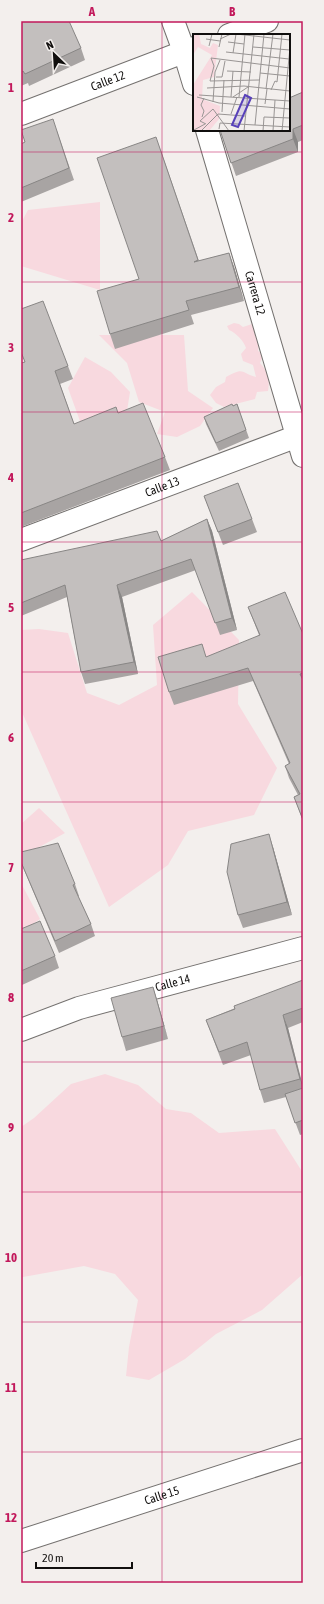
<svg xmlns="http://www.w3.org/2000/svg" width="324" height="1604" font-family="'Asap Condensed',sans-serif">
  <rect width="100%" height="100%" fill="#f3efed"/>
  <path fill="#f8d9df" d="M100,202V290L21,266V223L28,210Z
    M234,323L239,324L243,327L252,324L259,344L258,351L262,353L263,356L260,363C268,372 270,380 268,391L257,392L255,399L224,407L216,403L210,395L216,387L225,382L226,377C245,367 239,372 256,377L253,365L243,361L241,354L246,348C244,341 236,333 229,330L227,326Z
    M99,335H184L188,391L213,408L200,426L177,437L157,434L165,412L139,402L127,363Z
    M85,357L111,372L130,392L127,411L81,424L68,388Z
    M192,592L239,640L238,704L277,768L254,815L188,831L168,865L109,907L21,710V630L39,629L68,633L87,693L119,705L157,685L153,625Z
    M39,808L65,833L21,857V824Z
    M21,883L40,919L21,932Z
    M105,1074L138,1085L166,1109L191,1113L219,1133L275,1129L303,1173V1274L262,1310L216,1334L185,1359L149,1380L126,1376L129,1347L138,1300L115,1274L84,1266L23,1277L21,1278V1127L34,1118L71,1084Z"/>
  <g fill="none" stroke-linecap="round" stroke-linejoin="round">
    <g stroke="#74716f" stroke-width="24">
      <g id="minor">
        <path d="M173,21L184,51L194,84"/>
        <path d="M229,35L267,21"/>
        <path id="s1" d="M21,114L194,48"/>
        <path id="s2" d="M207,130L303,456"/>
        <path id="s3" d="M21,540L303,434"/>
        <path id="s4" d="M21,1030L79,1008L303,948"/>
        <path id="s5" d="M21,1541L303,1450"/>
      </g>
    </g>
    <use href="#minor" stroke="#fff" stroke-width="22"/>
  </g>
  <path fill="#a8a4a3" d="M21,21L81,48L85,60L29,86L28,83L21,86Z
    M303,92V140L298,142V152L236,176L220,130Z
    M57,131L74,180L21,202V144Z
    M161,151L199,261L229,253L234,267L244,301L191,315L194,324L115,349L110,334L139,279Z
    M21,363L68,366L73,379L60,384L74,424L118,413L165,457L170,470L21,527Z
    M237,404L249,438L219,451L206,424L204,417Z
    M204,496L252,519L257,532L223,545Z
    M207,519L212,531L237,630L220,635L196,570L122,597L138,674L85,684L81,672L67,597L21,616V560L161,541Z
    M248,607L303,634V821L294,797L298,795L289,778L285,766L289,764L253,681L174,705L169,692L259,635Z
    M273,847L292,915L243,928L238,915Z
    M21,852L75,884L79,896H78L91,924L95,936L59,953L22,865L21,863Z
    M21,929L55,956L59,968L22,985L21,982Z
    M303,980V1022L288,1028L303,1086V1134L300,1135L286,1097L264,1103L260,1090L251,1055L223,1065L206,1020Z
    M153,987L157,1000L168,1039L126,1051L122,1037Z"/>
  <path fill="#888685" d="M293,129L298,142V152L293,139Z
    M229,253L234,267L244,301L239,287Z
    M207,519L212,531L237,630L232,618Z
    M117,585L122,597L138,674L134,662Z
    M269,834L273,847L292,915L287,902Z
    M153,987L157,1000L168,1039L164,1026Z
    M283,1015L288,1028L303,1088L300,1079Z"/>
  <path fill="#c3bfbe" stroke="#888685" d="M21,21H69L81,48L25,74L23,71L21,72Z
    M303,92V125L293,129V139L231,163L220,130H289V98Z
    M53,119L69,168L21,188V144L25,142L21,130Z
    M156,137L198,260L194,262L229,253L239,287L186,301L189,310L110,334L97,291L139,279L97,158Z
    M43,301L68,366L55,371L74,424L116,407L118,413L143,403L165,457L21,513V363L25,362L21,352V309Z
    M232,404L233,406L237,404L246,430L216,443L204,417Z
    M238,483L252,519L218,532L204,496Z
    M207,519L232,618L215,623L191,559L117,585L134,662L81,672L65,585L21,603V560L157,531L161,541Z
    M285,592L303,634V673L300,674L303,680V820L294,797L300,794L285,766L290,763L248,668L169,692L158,657L202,644L206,657L260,635L248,607Z
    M269,834L287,902L238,915L227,872L231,844Z
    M58,843L75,884L73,885L91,924L55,941L21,862V852Z
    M40,921L55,956L21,971V929Z
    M303,980V1008L283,1015L300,1079L260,1090L247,1042L219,1052L206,1020L235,1009L234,1006Z
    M153,987L164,1026L122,1037L111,998Z
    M303,1088V1120L295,1123L285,1094Z"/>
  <path fill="none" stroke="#c2185b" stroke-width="1" stroke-opacity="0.55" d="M162,21V1583M21,152H303M21,282H303M21,412H303M21,542H303M21,672H303M21,802H303M21,932H303M21,1062H303M21,1192H303M21,1322H303M21,1452H303"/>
  <g text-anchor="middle" stroke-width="4" stroke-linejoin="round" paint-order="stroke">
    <g font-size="12" fill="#110f0e" stroke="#f3efed">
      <text dy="4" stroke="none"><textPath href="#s1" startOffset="93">Calle 12</textPath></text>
      <text dy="4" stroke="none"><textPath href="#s2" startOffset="170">Carrera 12</textPath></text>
      <text dy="4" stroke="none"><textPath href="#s3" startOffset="151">Calle 13</textPath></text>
      <text dy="4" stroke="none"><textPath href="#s4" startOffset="159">Calle 14</textPath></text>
      <text dy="4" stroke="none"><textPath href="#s5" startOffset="148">Calle 15</textPath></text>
    </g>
  </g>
  <g transform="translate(193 34)">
    <rect width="97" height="97" fill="#f3efed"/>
    <path d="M0,0H6L8,10L17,14L20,9L25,11L21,43L10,46L9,65L27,72L26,85L16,97H12L13,94L9,97H0V51L19,21L5,13L0,21Z" fill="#f8d9df"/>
    <path fill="none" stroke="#999594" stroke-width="1" d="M43,0L97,6M13,5L27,7M27,5L38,0M35,8L51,10M16,12L19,0M26,13L29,0M60,13L97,16M33,18L96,25M40,19L43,0M34,37L58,38M67,39L97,42M23,43H29L32,27M66,46L17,47L21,32L18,24L97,34M14,54L51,52L97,57M73,55L80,0M78,56L82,47L84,48L89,0M6,61L97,67M4,63L26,69L97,75M38,63L40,37M40,63L55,53M46,63L52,0M20,68L22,38L27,26M72,70L74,55M29,78L31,46M38,80L44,63M9,83L11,77L8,71L11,64M13,90L7,87L20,75L36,97M62,91L71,0M26,95L27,89L97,93M1,96L12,90M9,96L25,80L52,82M51,97L61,0M70,97L71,83L97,84M80,97L82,66M89,97L97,13"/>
    <path fill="#5841b9" fill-opacity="0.15" stroke="#5841b9" stroke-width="2" d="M52,61L58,64L45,93L39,91Z"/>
    <rect width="97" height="97" fill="none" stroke="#110f0e" stroke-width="2"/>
  </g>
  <rect width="324" height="1604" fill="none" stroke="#f3efed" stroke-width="44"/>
  <g transform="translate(54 54) rotate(335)" stroke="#f3efed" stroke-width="3" paint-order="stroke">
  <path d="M0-3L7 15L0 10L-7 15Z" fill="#110f0e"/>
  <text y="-6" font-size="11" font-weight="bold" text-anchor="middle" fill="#110f0e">N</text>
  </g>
  <path d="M36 1562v6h96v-6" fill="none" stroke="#110f0e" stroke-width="2"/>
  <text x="42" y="1562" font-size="12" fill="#110f0e" stroke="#f3efed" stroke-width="3" paint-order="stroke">20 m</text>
  <rect x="22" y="22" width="280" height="1560" fill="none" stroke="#c2185b" stroke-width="1.5"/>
  <g font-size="13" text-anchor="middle" font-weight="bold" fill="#c2185b">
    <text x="92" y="16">A</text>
    <text x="232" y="16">B</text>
    <text x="11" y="92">1</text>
    <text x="11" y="222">2</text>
    <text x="11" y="352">3</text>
    <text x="11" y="482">4</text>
    <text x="11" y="612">5</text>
    <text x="11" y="742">6</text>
    <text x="11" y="872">7</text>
    <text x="11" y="1002">8</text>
    <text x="11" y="1132">9</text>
    <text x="11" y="1262">10</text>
    <text x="11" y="1392">11</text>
    <text x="11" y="1522">12</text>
  </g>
</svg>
